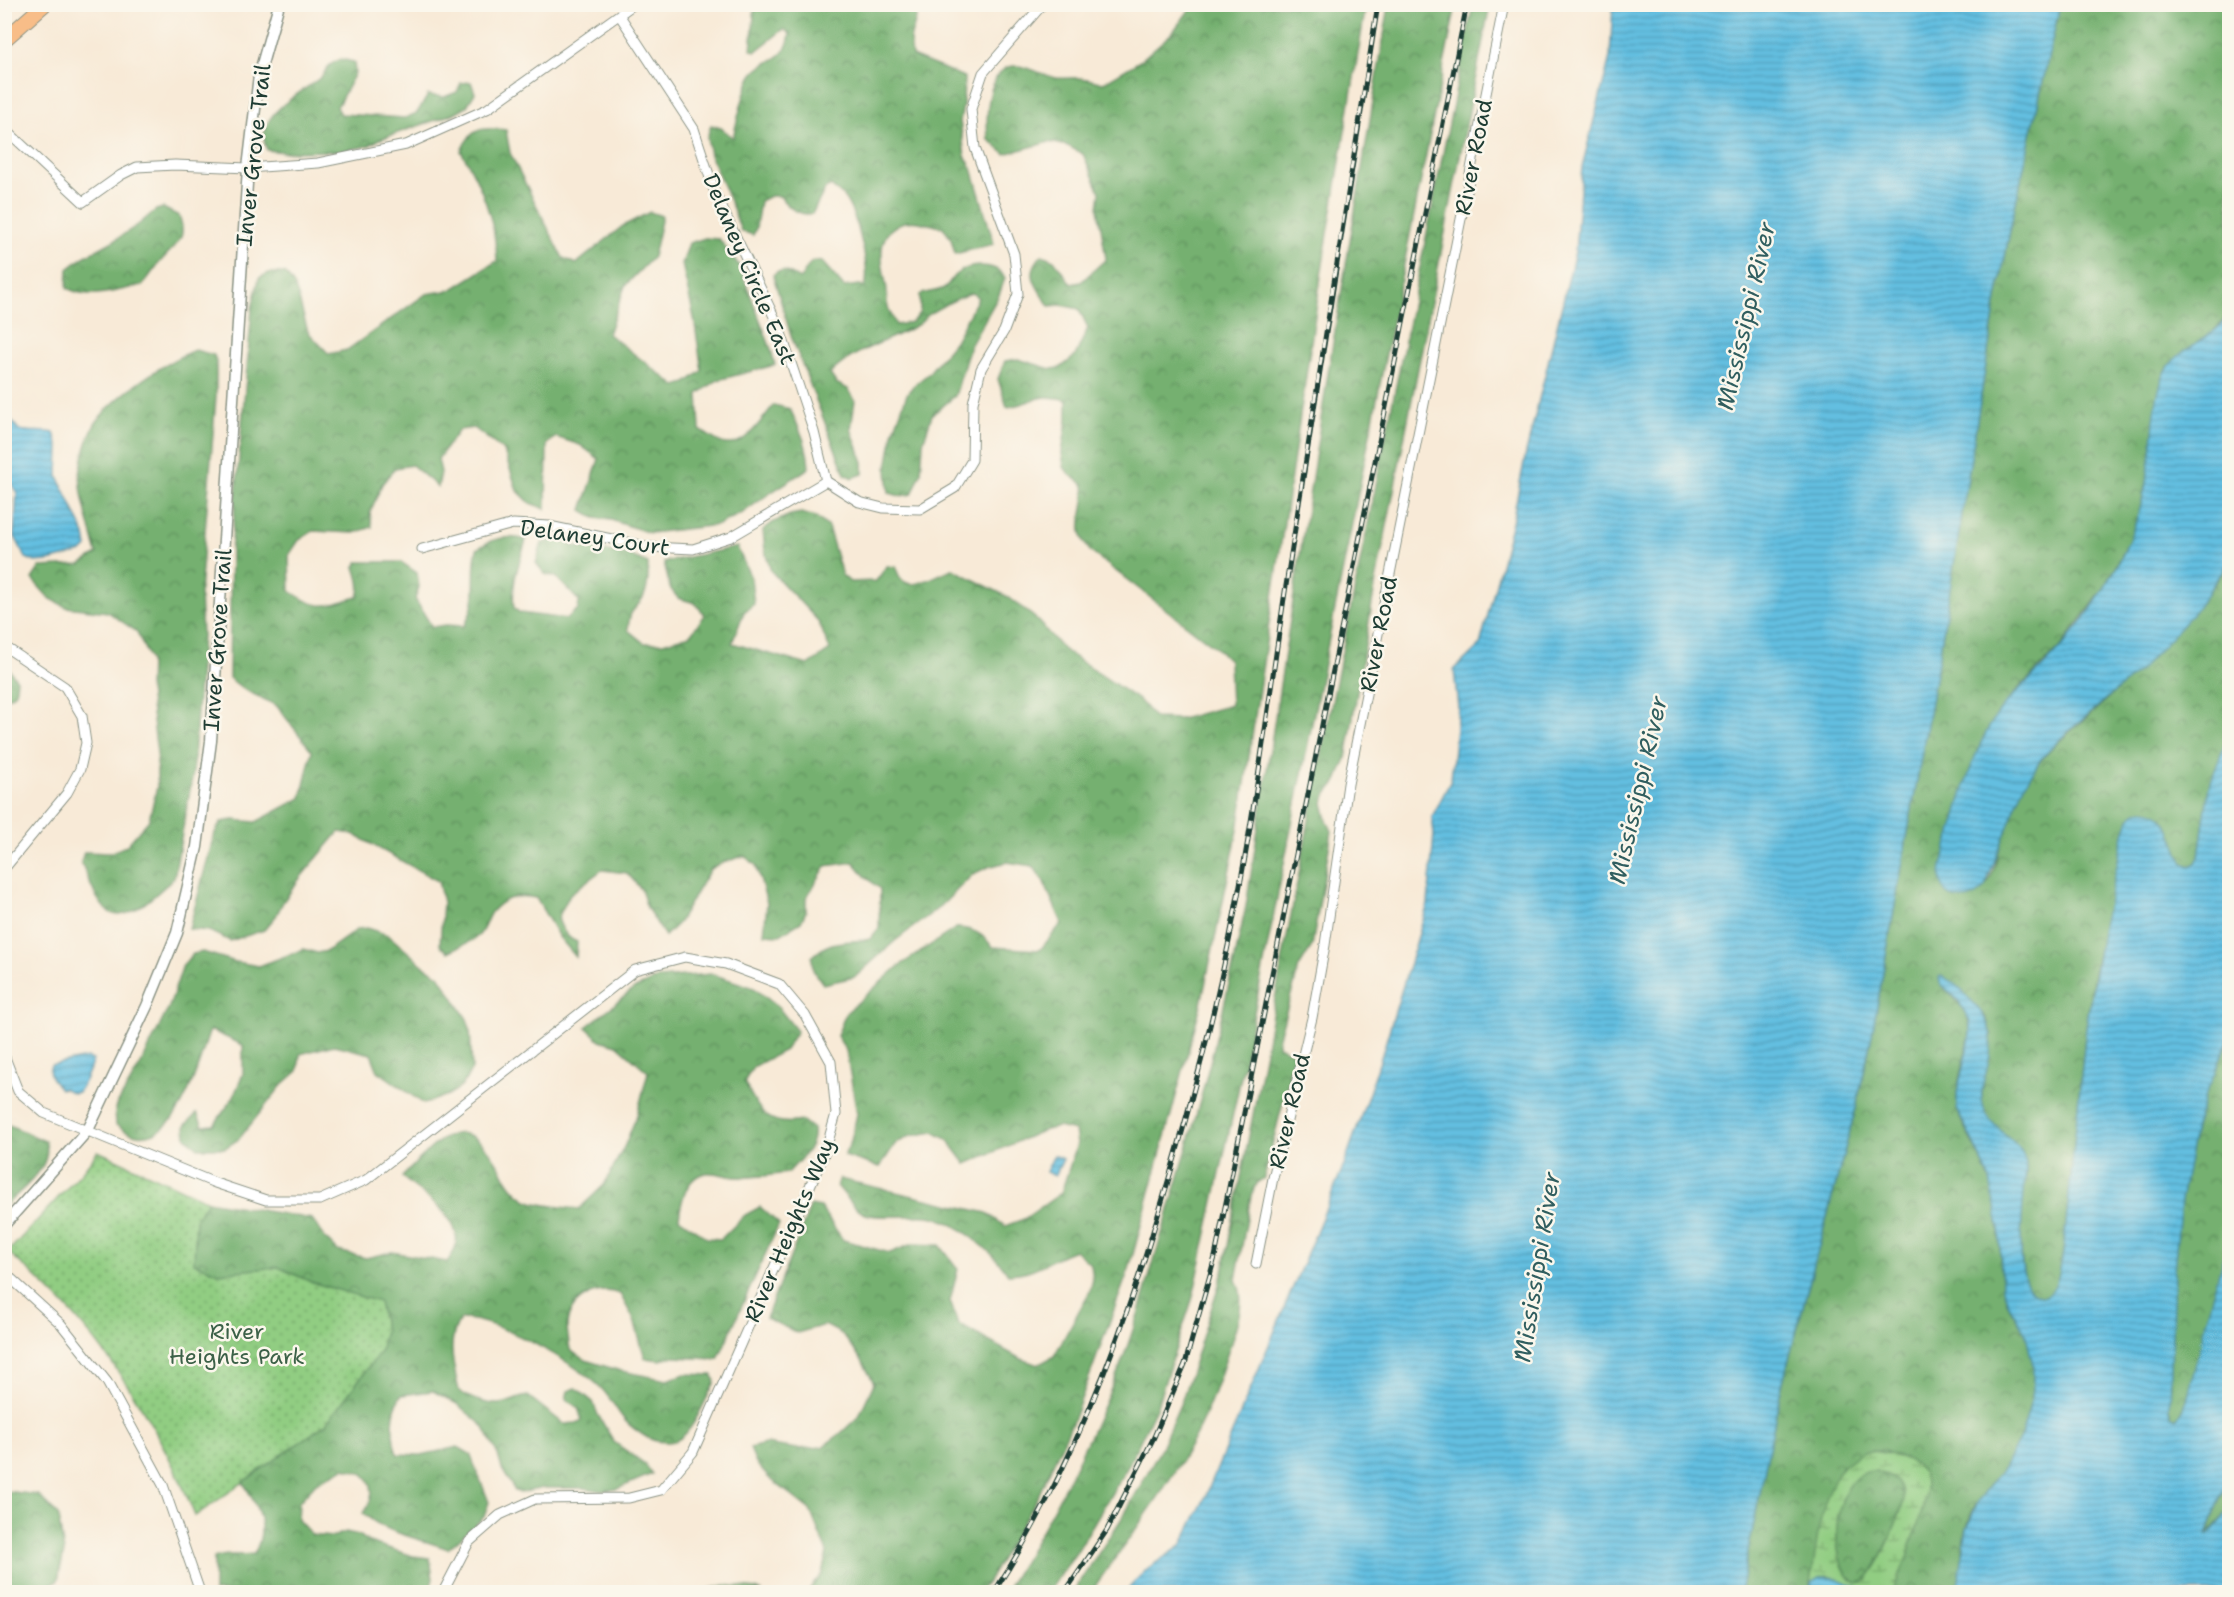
<svg xmlns="http://www.w3.org/2000/svg" width="2234" height="1597" font-family="'Shantell Sans',sans-serif">
  <defs>
    <pattern id="grass-dots" width="8" height="8" patternUnits="userSpaceOnUse" patternTransform="scale(1.5)"><rect width="8" height="8" fill="#91cd82"/><path d="M2 2h.1M6 6h.1" fill="none" stroke="#76a86b" stroke-width="1.8" stroke-linecap="round"/></pattern>
    <pattern id="forest-crowns" width="20" height="18" patternUnits="userSpaceOnUse" patternTransform="scale(1.5)"><rect width="20" height="18" fill="#74b070"/><path d="M2 6a3 3 0 1 1 6 0M12 15a3 3 0 1 1 6 0" fill="none" stroke="#5f905d"/></pattern>
    <pattern id="wetland-marsh" width="20" height="14" patternUnits="userSpaceOnUse" patternTransform="scale(1.5)"><rect width="20" height="14" fill="#91cd82"/><path d="M1 5h8M5 5V1M11 12h8M15 12V8" fill="none" stroke="#76a86b"/></pattern>
    <pattern id="water-rules" width="6" height="5" patternUnits="userSpaceOnUse" patternTransform="scale(1.5)"><rect width="6" height="5" fill="#63bfe1"/><path d="M0 2.5h6" fill="none" stroke="#519cb7"/></pattern>
  </defs>
  <rect width="100%" height="100%" fill="#fbf7ec"/>
  <filter id="ink" filterUnits="userSpaceOnUse"><feTurbulence type="fractalNoise" baseFrequency=".0167" numOctaves="2"/><feDisplacementMap in="SourceGraphic" scale="12" xChannelSelector="R" yChannelSelector="G"/><feConvolveMatrix kernelMatrix="1 2 1 2 8 2 1 2 1" color-interpolation-filters="sRGB"/></filter>
  <filter id="wash" filterUnits="userSpaceOnUse"><feTurbulence type="fractalNoise" baseFrequency=".008" numOctaves="4" result="noise"/><feDisplacementMap in="SourceGraphic" scale="24" xChannelSelector="R" yChannelSelector="G"/><feGaussianBlur stdDeviation="1.35" result="paint"/><feColorMatrix in="noise" values="0 0 0 0 0 0 0 0 0 0 0 0 0 0 0 0 0 1.4 0 .05"/><feComposite in="paint" operator="in"/></filter>
  <g filter="url(#wash)">
    <rect width="100%" height="100%" fill="#f8ead7"/>
    <path fill="url(#grass-dots)" stroke="#58855b" stroke-width="1.5" d="M98,1151L421,1298L326,1424L195,1516C169,1448 125,1373 77,1319C56,1295 32,1273 8,1252L82,1172Z"/>
    <path fill="url(#forest-crowns)" stroke="#4a7652" stroke-width="1.5" d="M755,5H920L910,39L912,56L964,77L963,106L960,121L965,156L972,168L994,244L955,254L951,239L943,227C929,225 910,217 897,225C875,238 882,264 886,284C888,291 886,297 887,303C888,310 893,318 896,325L912,322L920,312V295C928,291 935,292 942,289C949,286 950,280 955,275C968,264 995,261 1005,278L999,295L970,346L955,396L932,415L923,443L921,473L912,494L900,496L889,493L887,469L893,433L907,394L913,386L928,374L955,341L978,298L973,293C967,293 932,311 927,316C923,319 921,323 917,325C888,342 854,349 830,374L836,383L848,389L855,400L851,429L863,462V474L852,478L845,474L791,336L773,275C782,266 791,275 800,279C805,273 807,265 813,261L822,262L844,287L860,285L865,287C871,268 856,210 842,195C839,192 834,189 831,186L825,189L812,214C798,215 788,208 780,196H770L760,201L756,228L753,235L741,231L732,206L710,155L707,138L711,125L721,128L733,138C736,125 746,83 753,74C765,58 786,63 790,34L784,29L756,51L751,50Z
      M1193,5H1366L1321,276L1238,830L1201,1004L1129,1269L1073,1421L1037,1498L988,1581L979,1592H803L808,1591L822,1574L827,1552L810,1510L768,1477L755,1462L750,1448L765,1444L798,1449L822,1447L840,1434L859,1416L874,1383L861,1359L842,1334L825,1325L797,1333L766,1318L811,1205L820,1207L843,1240L890,1253L912,1244L940,1245L958,1269L950,1301L958,1324L1019,1358L1038,1365L1054,1356L1090,1291L1093,1279L1091,1265L1075,1250C1048,1259 1038,1273 1008,1274C994,1252 954,1218 927,1216C912,1215 876,1219 863,1213C853,1208 845,1194 837,1186L840,1179L987,1213L1005,1226L1024,1219L1061,1193L1077,1144L1075,1131L1058,1127L1042,1131L966,1164L947,1139L934,1132L910,1136L895,1144L880,1167L844,1156L851,1141L857,1114L846,1050L837,1036L846,1013L899,966L956,928C971,928 984,934 992,947L1040,950L1062,923L1043,880L1033,866L1007,862L988,867L973,874L941,906L895,941L855,977L823,984L813,970L812,957C832,937 845,944 870,939L879,928L880,889L865,876L854,862L826,866L806,898V911L801,922L780,935L764,934L767,903L756,865L744,856L721,863L710,869L679,922L665,936L647,908L641,889L627,873L602,870L570,894L558,918C561,928 566,938 577,942L576,957L559,937L536,898C519,894 504,897 492,911C486,918 485,930 478,936C470,943 457,947 448,952L440,945L443,902L438,881L353,834L339,832L300,878L283,902L276,916L264,930L230,941L209,931L189,929L214,835L221,822L233,820L256,822L301,798L312,751L276,705L245,690L229,678L231,551L252,308L259,278L269,273H285L294,285L298,296L308,332L329,354L347,350L426,294L451,290L497,261C496,223 481,183 461,151C471,127 483,127 506,130L510,153L563,258L576,264L623,226L650,212L662,216L653,257L625,286L608,334L676,386L686,383L702,371L694,318L682,264L689,243L705,238L719,239L739,265L771,349L775,365L718,380L698,394L700,430C707,434 718,443 726,444C747,446 762,418 774,405L790,409C800,430 808,445 809,468L770,493L744,512L718,525L650,533L611,520L595,518L582,510L599,459L580,445L556,437L547,444L546,509L530,503L517,490L504,451L474,428L459,430L438,459L441,472L438,487L412,465L395,468L382,484L370,513L372,527L354,533L313,531L299,540L289,555L290,591C321,612 324,606 358,597C362,587 358,576 355,567L358,562H401L417,573L419,587L415,599L432,627L446,625L464,626C481,598 470,577 477,549C492,538 509,535 526,540C519,565 511,581 514,608L520,613L566,619L578,609L579,601L556,577L545,574L536,563L542,543L556,539L575,546L626,554L648,563C648,574 649,586 644,596C634,614 630,605 628,630L644,643H663L690,635L705,615L695,603L678,598L670,588L664,562L737,547L751,578L754,604L744,612L732,643L808,665L830,650L818,621L771,571L765,551L763,530L774,522L790,515L801,513L816,517L828,527L842,575L850,582L876,581L887,566L896,567C903,601 935,574 953,569L1008,597L1034,617L1064,650L1140,701L1155,718L1181,719L1231,705L1229,660L1215,647L1091,552C1070,526 1088,513 1084,485L1069,474L1064,467L1062,453L1067,420V400C1038,392 1033,403 1007,407L998,379L1005,361L1018,359L1051,369L1060,368L1075,356L1088,328L1079,309L1061,305L1049,306C1038,287 1023,275 1042,255L1054,260L1071,284L1081,282L1106,259L1098,208L1100,192L1083,154L1068,146L1049,142L1005,154L988,139C986,118 986,64 1017,66C1031,67 1044,76 1057,78C1065,79 1073,77 1080,78C1088,79 1096,81 1103,83L1140,61L1172,33Z
      M1389,5H1456L1243,1068L1193,1297L1156,1408L1127,1468L1076,1553L1048,1592H1005C1045,1528 1080,1461 1110,1391C1131,1343 1145,1291 1160,1240C1194,1130 1223,1019 1246,906L1328,373Z
      M1473,5H1490L1375,586L1346,759L1337,781L1325,796L1323,803L1327,820L1332,831L1312,946L1299,967L1278,1040V1046L1292,1052L1294,1058L1264,1178L1258,1182L1251,1195L1236,1280C1247,1300 1236,1327 1230,1346C1220,1375 1211,1405 1197,1432C1168,1489 1127,1540 1091,1592H1073L1124,1515L1159,1452L1182,1400L1223,1272L1326,731Z
      M2060,5H2229V314L2212,333L2182,353L2169,365L2164,374L2156,408L2150,464L2139,514L2128,543L2105,587L2060,648L2014,693L1987,730L1963,795L1945,854L1949,895C1963,902 1978,896 1988,882C1995,872 1997,855 2001,844C2009,819 2018,794 2032,773C2050,745 2076,728 2100,706C2148,662 2196,618 2229,561V733L2209,787L2199,856L2196,863L2190,866L2184,863C2172,846 2173,816 2148,811C2134,809 2129,818 2125,830L2094,973L2086,1027L2063,1253C2060,1266 2059,1302 2039,1296C2035,1295 2030,1292 2028,1288C2020,1276 2020,1221 2021,1206C2023,1192 2029,1173 2025,1160C2016,1136 1986,1130 1982,1102C1979,1073 2000,1045 1985,1016L1946,979L1941,976L1939,978L1940,983C1983,1025 1970,1027 1959,1080C1957,1090 1955,1101 1958,1111C1967,1139 1986,1162 1993,1190C2002,1224 1997,1260 2005,1294C2007,1307 2017,1318 2024,1330C2032,1345 2035,1366 2033,1383C2030,1410 2023,1441 2006,1464C1995,1481 1980,1494 1972,1512C1961,1538 1964,1566 1957,1592H1892C1902,1572 1930,1499 1925,1479C1920,1461 1889,1450 1871,1451C1863,1452 1845,1463 1841,1469C1816,1506 1820,1552 1809,1592H1740L1781,1389L1856,1108L1872,1035L1940,651L1994,315L2011,225Z
      M341,59L354,62L355,73L337,107L341,114L405,118L417,113L428,95L444,97L457,92L461,83L471,82L475,93L467,106L453,114L380,139L368,146L341,151L284,152L267,150C251,116 301,94 321,77C324,74 326,69 329,66C332,63 337,61 341,59Z
      M163,208L179,216C189,240 174,245 161,261C154,269 149,277 143,285C118,290 91,301 67,288L68,269L82,258L115,240L139,224L156,210Z
      M195,350L214,355L216,361V397L200,593L202,636L193,773L174,878C160,890 126,927 108,911C95,901 88,877 81,862L84,852L110,853L126,846L149,820L157,787V753L149,690L150,661L137,632L108,612L66,607L49,598L32,579L40,567L80,565L97,554C92,532 77,489 81,468C83,456 88,439 93,428C107,400 167,361 195,350Z
      M5,481L11,500L5,531H4Z
      M5,664L17,680L15,694L6,698L5,701Z
      M367,928L388,935L424,966L439,975L467,1019L470,1029L472,1069L461,1087L448,1095L424,1104L378,1071L371,1054L334,1045L300,1054L298,1071L282,1085L239,1139L225,1148H198L186,1137L185,1126L197,1113L203,1126L214,1125L233,1098L243,1074V1045L210,1030C199,1060 181,1142 137,1135C130,1134 122,1129 116,1125L115,1108L140,1066L169,1007L183,965L193,954L203,952L236,962L259,966L304,949L317,953L327,951L358,929Z
      M712,974L754,988L778,1007L797,1031L785,1050L753,1067L744,1082C760,1111 766,1128 803,1121L813,1129C816,1147 799,1160 788,1173C771,1175 755,1178 737,1177C728,1177 714,1171 705,1173C686,1177 681,1201 679,1218L707,1238L721,1239L745,1215L760,1207L779,1224L718,1359L673,1357L660,1360L645,1358L634,1320L620,1294C597,1285 569,1299 567,1326C567,1333 569,1342 570,1350L585,1360L621,1371L667,1380L685,1374L713,1375L715,1382C706,1398 694,1430 679,1439C672,1444 656,1442 648,1438C641,1434 628,1425 623,1418C615,1408 609,1395 599,1386C576,1363 493,1317 461,1319C445,1339 454,1368 459,1391C471,1399 491,1407 505,1403C513,1401 519,1397 528,1396L564,1424L577,1423L582,1420L578,1408L566,1399L568,1391L576,1388L593,1402L598,1415L614,1442L645,1464L652,1474L617,1489L602,1491L584,1488H543L520,1493L515,1491L502,1469L498,1455L483,1426L457,1404L433,1391L401,1395C391,1412 391,1435 397,1454L421,1455L458,1447L470,1454L489,1502L484,1517L448,1549C420,1538 385,1534 363,1513C372,1502 377,1485 363,1474C358,1471 350,1470 344,1468L316,1483L299,1502L298,1520L312,1535L332,1537L346,1532L359,1535L369,1542L413,1556L430,1558L433,1579L429,1592H214V1558C228,1553 240,1556 254,1554C269,1527 258,1507 243,1482L326,1424L380,1352L385,1331L379,1302L311,1282L278,1267L219,1273L194,1263L196,1218L208,1201L312,1219L325,1238L338,1251L366,1258L392,1252L447,1262C478,1226 426,1198 402,1177C434,1145 462,1105 497,1163C506,1177 511,1190 525,1199C536,1206 565,1207 579,1209L604,1185L625,1145L637,1115L648,1072L617,1045L600,1040L586,1027L634,989L658,978Z
      M2229,1038V1243L2226,1249L2187,1400L2180,1415L2175,1419L2171,1416L2170,1407C2172,1314 2171,1219 2195,1128C2203,1097 2217,1067 2229,1038Z
      M5,1123L45,1141C55,1167 21,1189 5,1206Z
      M1876,1471C1891,1476 1905,1483 1904,1500C1899,1517 1879,1570 1865,1580C1862,1583 1861,1582 1857,1583C1824,1567 1832,1467 1876,1471Z
      M2229,1482V1510L2207,1536L2221,1497Z
      M5,1491L38,1495L58,1515L64,1552L58,1580L39,1592H5Z
      M725,1585L756,1589L762,1592H698Z"/>
    <path fill="url(#wetland-marsh)" stroke="#58855b" stroke-width="1.5" fill-rule="evenodd" d="M1870,1451C1888,1453 1919,1458 1925,1478C1931,1497 1902,1573 1892,1592C1885,1592 1875,1594 1868,1592C1849,1588 1823,1560 1810,1590C1817,1549 1819,1460 1870,1451ZM1876,1471C1891,1476 1905,1483 1904,1500C1900,1517 1879,1570 1865,1580C1862,1583 1861,1582 1857,1583C1824,1567 1832,1468 1876,1471Z"/>
    <path fill="url(#water-rules)" stroke="#417e8a" stroke-width="1.5" d="M1613,5H2060L2011,225L1994,315L1940,651L1872,1035L1856,1108L1781,1389L1740,1592H1125L1148,1568L1181,1546L1204,1500L1344,1165L1379,1064L1428,904L1434,834L1432,817L1451,780L1458,707L1454,670L1480,645L1512,522L1526,453L1575,252L1582,167L1610,57Z
      M2229,314V561L2198,607L2168,641L2138,672L2062,737L2041,759L2025,785L2018,800L1984,889C1977,895 1970,900 1960,899C1929,896 1944,856 1950,837C1961,798 1972,753 1994,719C2008,697 2029,681 2047,663C2069,640 2089,614 2105,587C2129,549 2144,505 2150,460C2154,433 2153,400 2164,375C2176,346 2214,341 2229,314Z
      M4,411L19,430C32,433 42,430 54,433L59,448L58,476L85,535L87,547L82,552L49,561L35,562L26,558L14,535L17,493L5,474Z
      M2229,733V1038L2205,1097L2195,1127L2181,1201L2174,1271L2170,1407L2171,1416L2176,1419L2182,1412L2187,1400L2211,1300L2223,1258L2229,1243V1482L2221,1497L2207,1535L2208,1536L2229,1510V1592H1957L1967,1528L1978,1501L2006,1464L2021,1436L2029,1409L2033,1381V1365L2025,1332L2010,1307L2002,1287L1999,1226L1989,1176L1957,1109V1092L1970,1038V1022L1958,1000L1940,983L1939,978L1940,976C1951,979 1961,990 1969,998C1994,1023 1995,1040 1986,1073C1983,1083 1980,1094 1983,1104C1988,1132 2025,1138 2026,1166C2026,1191 2010,1280 2035,1294C2057,1307 2060,1266 2063,1253L2086,1027L2103,926L2125,830C2128,821 2132,811 2143,810C2171,808 2173,846 2184,863L2190,866L2196,863L2199,856L2209,787Z
      M87,1058L93,1060C89,1072 85,1083 78,1092L72,1093L64,1088L60,1089C54,1081 46,1075 51,1065Z
      M1054,1155L1063,1159L1055,1176L1046,1172Z
      M1822,1577L1837,1578L1868,1592H1809L1813,1582Z"/>
  </g>
  <g filter="url(#ink)">
    <g fill="none" stroke-linecap="round" stroke-linejoin="round">
      <g stroke="#8c9486" stroke-width="11">
        <path id="minor" d="M620,16L694,129L715,193L779,327L814,432L826,481L859,502L883,508L920,509L955,488L972,460L973,403L981,369L1004,331L1018,294L1014,254L975,148L971,109L983,73L1043,4
          M4,128L83,202L121,175L137,167L175,165L248,168L318,163L406,145L487,109L634,4
          M422,549L513,524L549,526L650,547L693,549L731,537L826,481
          M4,646L65,687L82,716L86,743L80,769L67,793L4,869
          M4,1055L18,1091L44,1113L215,1183L266,1200H320L366,1180L635,970L685,957L726,964L779,984L805,1015L831,1062L836,1114L825,1152L693,1452L661,1490L629,1498L535,1499L500,1515L469,1542L443,1592
          M1256,1264L1273,1178L1312,1018L1325,945L1348,784L1504,4
          M4,1272L61,1324L107,1382L163,1485L200,1592"/>
      </g>
      <g stroke="#8c9486" stroke-width="13">
        <path id="tertiary" d="M4,1225L88,1130L147,1006L177,933L197,847L211,741L248,168L259,75L279,4"/>
      </g>
      <g stroke="#8c9486" stroke-width="16">
        <path id="primary" d="M4,40L45,4"/>
      </g>
      <use href="#minor" stroke="#fff" stroke-width="9"/>
      <use href="#tertiary" stroke="#fff" stroke-width="10"/>
      <use href="#primary" stroke="#f8bd88" stroke-width="14"/>
      <g stroke="#1f3d34" stroke-width="5">
        <path id="rail" d="M994,1592C1064,1484 1113,1361 1151,1238C1184,1131 1214,1021 1235,911C1256,805 1269,698 1285,592C1315,396 1346,200 1378,4
          M1065,1592L1107,1530L1154,1437L1185,1364L1215,1257L1467,4"/>
      </g>
      <use href="#rail" stroke="#fbf7ec" stroke-width="3" stroke-dasharray="9" stroke-linecap="butt"/>
    </g>
  </g>
  <g text-anchor="middle" stroke-width="5" stroke-linejoin="round" paint-order="stroke">
    <g font-size="22" fill="#1f3d34" stroke="#fbf7ec">
      <text transform="translate(253 155) rotate(-84)" y="8">Inver Grove Trail</text>
      <text transform="translate(1473 157) rotate(-79)" y="8">River Road</text>
      <text transform="translate(750 269) rotate(67)" y="8">Delaney Circle East</text>
      <text transform="translate(595 537) rotate(8)" y="8">Delaney Court</text>
      <text transform="translate(1378 634) rotate(-79)" y="8">River Road</text>
      <text transform="translate(217 640) rotate(-86)" y="8">Inver Grove Trail</text>
      <text transform="translate(1289 1111) rotate(-77)" y="8">River Road</text>
      <text transform="translate(789 1230) rotate(-67)" y="8">River Heights Way</text>
    </g>
    <g font-size="22" fill="#3c6148" stroke="#fbf7ec">
      <text x="237" y="1339">River<tspan x="237" dy="25">Heights Park</tspan></text>
    </g>
    <g font-size="24" font-style="italic" fill="#305e5f" stroke="#fbf7ec">
      <text transform="translate(1746 316) rotate(-77)" y="8">Mississippi River</text>
      <text transform="translate(1638 790) rotate(-77)" y="8">Mississippi River</text>
      <text transform="translate(1537 1267) rotate(-81)" y="8">Mississippi River</text>
    </g>
  </g>
  <rect width="2234" height="1597" fill="none" stroke="#fbf7ec" stroke-width="24"/>
</svg>
